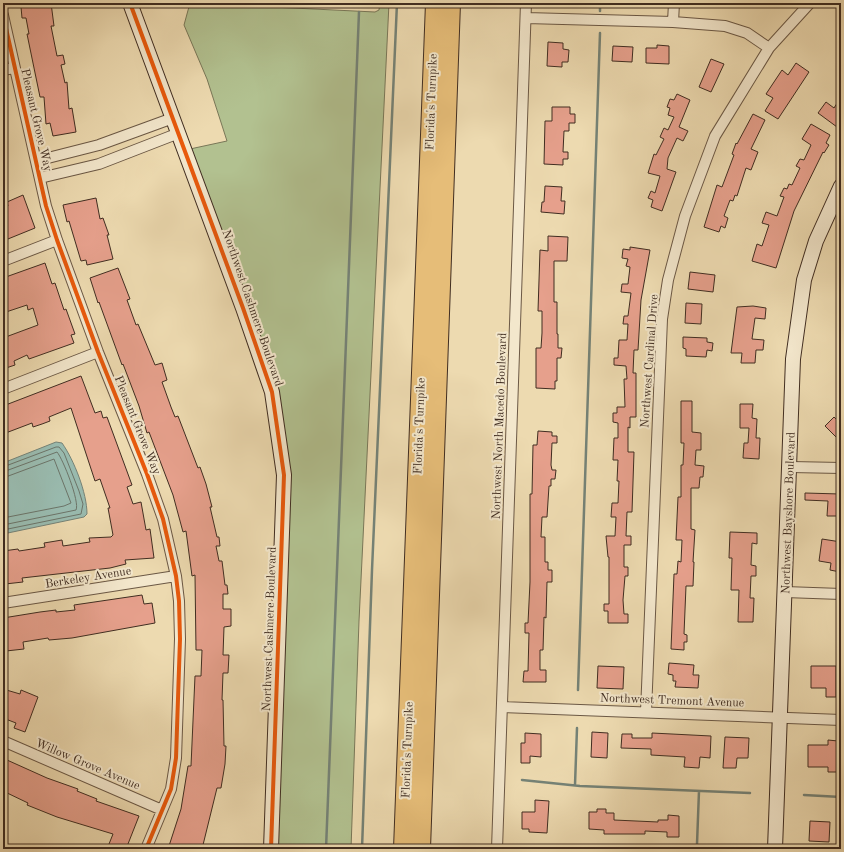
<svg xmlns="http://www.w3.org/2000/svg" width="844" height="852" font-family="'Old Standard TT',serif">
  <rect width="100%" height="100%" fill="#eddab0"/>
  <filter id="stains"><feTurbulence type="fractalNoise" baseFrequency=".005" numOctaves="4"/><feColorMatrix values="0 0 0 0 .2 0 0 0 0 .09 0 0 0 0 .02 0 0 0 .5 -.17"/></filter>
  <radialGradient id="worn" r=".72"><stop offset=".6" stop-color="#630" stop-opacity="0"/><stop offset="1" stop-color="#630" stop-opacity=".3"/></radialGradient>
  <path fill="#b2c190" stroke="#797758" d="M190,3L375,12L379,10L380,3H389L359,621L351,849H276L285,438L190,149L227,141L207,79L184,25Z"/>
  <path fill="#99baae" stroke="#758276" d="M56,442L62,443C74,460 87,493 87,514L84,517L3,534V463Z"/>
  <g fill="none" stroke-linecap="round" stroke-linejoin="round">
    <path stroke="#6c7468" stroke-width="1" d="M3,467L56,447H59L64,453L79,491L83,504L81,514L3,530
      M3,472L57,452C63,459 80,502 76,510L3,525
      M3,478L54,459L71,503L64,506L3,518"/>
    <path stroke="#758276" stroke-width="2.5" d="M600,11V3
      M578,690L600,33
      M522,780L580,786L750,793
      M575,785L577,728
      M804,795L841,797
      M697,844L699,791
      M326,849L359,12
      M362,849L372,570L397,3"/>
  </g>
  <path fill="#e6a08c" stroke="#402d21" d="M23,3H51L54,26H51L57,56L63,55L65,64L61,65L65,83L67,82L69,109L72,108L76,132L53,136L50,123L46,124L44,97H40L27,34H29L26,18H22L21,7H24Z
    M548,42L563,43V49L569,50L568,62H562V67L547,66Z
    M657,45L669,46V64L646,63V48H657Z
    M613,46L633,47L632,62L612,61Z
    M711,59L724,64L711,92L699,87Z
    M796,63L809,72L778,119L765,111L773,98L766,94L782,70L788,75Z
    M677,94L690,100L679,127L688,131L683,141L677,138L668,158L667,169L676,172L662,211L651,207L653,200L648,198L651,191L655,193L660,176L648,173L654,154L656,155L664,139L660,137L664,128L668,130L674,117L668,115L670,108L667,107L670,99L674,100Z
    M841,97V122L837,127L818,113L826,102L834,108Z
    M552,107H570V114H575V123H569V131H564L563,152H568V159H563V165L544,164L545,121H552Z
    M753,114L765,120L751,149L758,152L751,170L746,168L737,196L735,195L733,201L730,200L724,216L728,218L725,228L721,226L719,232L704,227L717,185L722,187L734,155L732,154L736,143L737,144Z
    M811,124L830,135L826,143L829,145L824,153L823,152L794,211L776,268L752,261L757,244L762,246L769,225L762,223L766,212L777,216L784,197L780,196L784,188L787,189L789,184L792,185L800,168L796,166L800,159L804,160L811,145L802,139Z
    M545,186L562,187L561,201H565L564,214L541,212L542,202H544Z
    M23,195L35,228L3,241V208L8,206L7,202Z
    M96,198L100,219L103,218L109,235H107L113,259L87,265L86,260L81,261L69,221L67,222L63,205Z
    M548,236L568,237L567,261H554V302H557V334H558V348H562L561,358H557V381H555V389L536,388V348H541L542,333V311H538L540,250L548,251Z
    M630,247L650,250L641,300L638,350H634L633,373H636V417H630V428L628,427V452H634L632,512H627L626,536H631V545H624V567H628V576H625L623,600L624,614H628V623H608V611H604V604H609V557H608L606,536H615L616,517H611L612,503H618L619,481H617L618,460H613L614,438H618V423L613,422V413H617V407H625L624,379H627L626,366L614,365V358H618L619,340H627L628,324H623L624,316H628L631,293L621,292L622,284H628L630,267L626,266L628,259L622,258L623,249L630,250Z
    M45,263L52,284L55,283L64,310L66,309L75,334L71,335L74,343L29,359L27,355L14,361L15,365L3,369V338L38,325L33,308L28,310L27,305L3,313V278Z
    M118,268L130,299L127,300L136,325L138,324L155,365L162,363L167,380L162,382L171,407L175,417L178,416L198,468L200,467L206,484L212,507H210L217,537H219L220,546H216L219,561H222L225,585H227L228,594H223V609H231V626L224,627L223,655H229L228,673H223L222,700H223L224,746H226L225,764L221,788H217L202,849H168L181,809L188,766H191L195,676H201L202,650H196L195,575L192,576L186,531L183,532L173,495L149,432L147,433L139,406L123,364L122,365L99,302L98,303L90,278Z
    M690,272L715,275L713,292L688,289Z
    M686,303L702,304L701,324L685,323Z
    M753,306L766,308L765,319L755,318L752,339L764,340L763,350H756L755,363H741L742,353H731L737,307Z
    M683,337L707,338V342L713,343L712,351L707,350L706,357L686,356V349L683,348Z
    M81,376L95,413L101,411L103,418L107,417L132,485L127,487L133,504L141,502L146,530L150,529L154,558L125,560L126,564L110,568L22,578L23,582L5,584L3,551L18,549L19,551L45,547L44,543L62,540L63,546L90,542L89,538L111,537L113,535L108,508H110L100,479L95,481L71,408L49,417L50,421L42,424L33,427L32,423L3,434V406Z
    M681,401H692V432L701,433V450H696L695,465L704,466L703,477H700L699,488H691V529L695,530L693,562H694L693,586H686L684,634L687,635V642H684V650L671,649L674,574H677L678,561L681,562L682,540H676L678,497H681V465H683L684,443H681Z
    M740,404H753L752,418L757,419L756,438H760L759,459L743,458L744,443H748L749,428H740Z
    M834,417L841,424V442L825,426Z
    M538,431L552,432V436H557V443H552L551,465L552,470H556L555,479H551V486H549L547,517H542L541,537H545V562H548V570H552V582H547L546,618L544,617L543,650H540V670H546V682H523L524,671H528L529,633H525V623H528L530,582V494H532L533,445H537Z
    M805,493L840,494V516H827L828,501L805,500Z
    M730,532L757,533V544L752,543L751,565L756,566V576H751L750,598H754L753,622H738L739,590H731L732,558H729Z
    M822,539L841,542L840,572L830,570L831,563L819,561Z
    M142,595L144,604L152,603L155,623L72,638L49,640L48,638L23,642L24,649L6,651L3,618L40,612L56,610V612L75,610L74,605Z
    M669,663L694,665L693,675H699L698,688L675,687L676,681H673V675L668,674Z
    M598,666L624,667L623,689L597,688Z
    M811,666H836V697H826V688H811Z
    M3,689L20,694L21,690L38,697L25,732L14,728L16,723L3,718Z
    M592,732L608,733L607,758L591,757Z
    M525,733L541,734V757L530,756V763H521V743H525Z
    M652,733L711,736L710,758L700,757L699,768L684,767L685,757L651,755V749L621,748L622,734H632V738H652Z
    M725,737L749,738L748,758H737L736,768H723Z
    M828,740L838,741L837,772H828V767H808V745H828Z
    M7,760L47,778L78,789L77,791L97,799L96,801L139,816L126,849H107L113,834L57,817L27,805L28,803L3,791V762L6,763Z
    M535,800L549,801L547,833L529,832V829H522V812H535Z
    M597,809H606V813H614V820L658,822V820H668V815L679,816V837H667V832L645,831V834H604V830L589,829V812H597Z
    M810,821L830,822L829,842L809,841Z"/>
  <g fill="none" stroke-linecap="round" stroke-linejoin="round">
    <g stroke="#6b5845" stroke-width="12">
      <path id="street" d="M3,15L46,206L57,240L98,352L147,474L163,519L176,576L179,601L180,639L176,758L171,789L146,849
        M526,18L673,22L725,26L747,33L769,48
        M673,22L674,3
        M3,70L14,68
        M36,161L99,145L173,118
        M40,178L99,164L179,133
        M3,261L57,240
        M3,389L98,352
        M791,467L841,468
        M785,592L841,594
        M3,603L176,576
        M502,707L841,720
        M646,712L662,319L668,280L685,216L715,136L769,48L810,3
        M3,741L162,810
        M497,849L526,3"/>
    </g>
    <g stroke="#402d21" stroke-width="16">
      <path id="secondary" d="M130,3L243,308L272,392L284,475L271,849
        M775,849L793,359L804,280L816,241L841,186"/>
    </g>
    <g stroke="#402d21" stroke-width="20">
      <path id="highway" d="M403,849L435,3
        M421,849L451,3"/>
    </g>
    <use href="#street" stroke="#f3e7cc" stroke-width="10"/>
    <use href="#secondary" stroke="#f3e7cc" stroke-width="14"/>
    <use href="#highway" stroke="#e6bd78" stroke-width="18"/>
    <g stroke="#f3e7cc" stroke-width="6">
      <path id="cycleway" d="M130,3L243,308L272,392L284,475L271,849
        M3,15L46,206L57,240L98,352L147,474L163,519L176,576L179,601L180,639L176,758L171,789L146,849"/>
    </g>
    <use href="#cycleway" stroke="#e8590c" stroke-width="4"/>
  </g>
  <g text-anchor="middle" stroke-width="4" stroke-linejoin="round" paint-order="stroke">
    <g font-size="12" fill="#402d21" stroke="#f3e7cc">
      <text transform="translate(431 102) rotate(-88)" y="4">Florida's Turnpike</text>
      <text transform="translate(37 120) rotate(77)" y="4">Pleasant Grove Way</text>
      <text transform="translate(253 308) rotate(71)" y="4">Northwest Cashmere Boulevard</text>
      <text transform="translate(649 361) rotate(-86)" y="4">Northwest Cardinal Drive</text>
      <text transform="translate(138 425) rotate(68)" y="4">Pleasant Grove Way</text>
      <text transform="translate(419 426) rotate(-88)" y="4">Florida's Turnpike</text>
      <text transform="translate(499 426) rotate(-88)" y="4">Northwest North Macedo Boulevard</text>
      <text transform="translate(788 513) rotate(-88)" y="4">Northwest Bayshore Boulevard</text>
      <text transform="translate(88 577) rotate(-9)" y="4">Berkeley Avenue</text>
      <text transform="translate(269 629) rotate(-88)" y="4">Northwest Cashmere Boulevard</text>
      <text transform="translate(672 700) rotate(2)" y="4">Northwest Tremont Avenue</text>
      <text transform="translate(407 750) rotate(-88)" y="4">Florida's Turnpike</text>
      <text transform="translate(88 764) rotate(23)" y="4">Willow Grove Avenue</text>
    </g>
  </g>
  <rect width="844" height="852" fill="none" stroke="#eddab0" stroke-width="16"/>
  <rect x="4" y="4" width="836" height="844" fill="none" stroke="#402d21" stroke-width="2"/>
  <rect x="8" y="8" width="828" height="836" fill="none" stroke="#402d21"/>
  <rect width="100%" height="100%" filter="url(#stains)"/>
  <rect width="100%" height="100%" fill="url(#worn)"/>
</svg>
